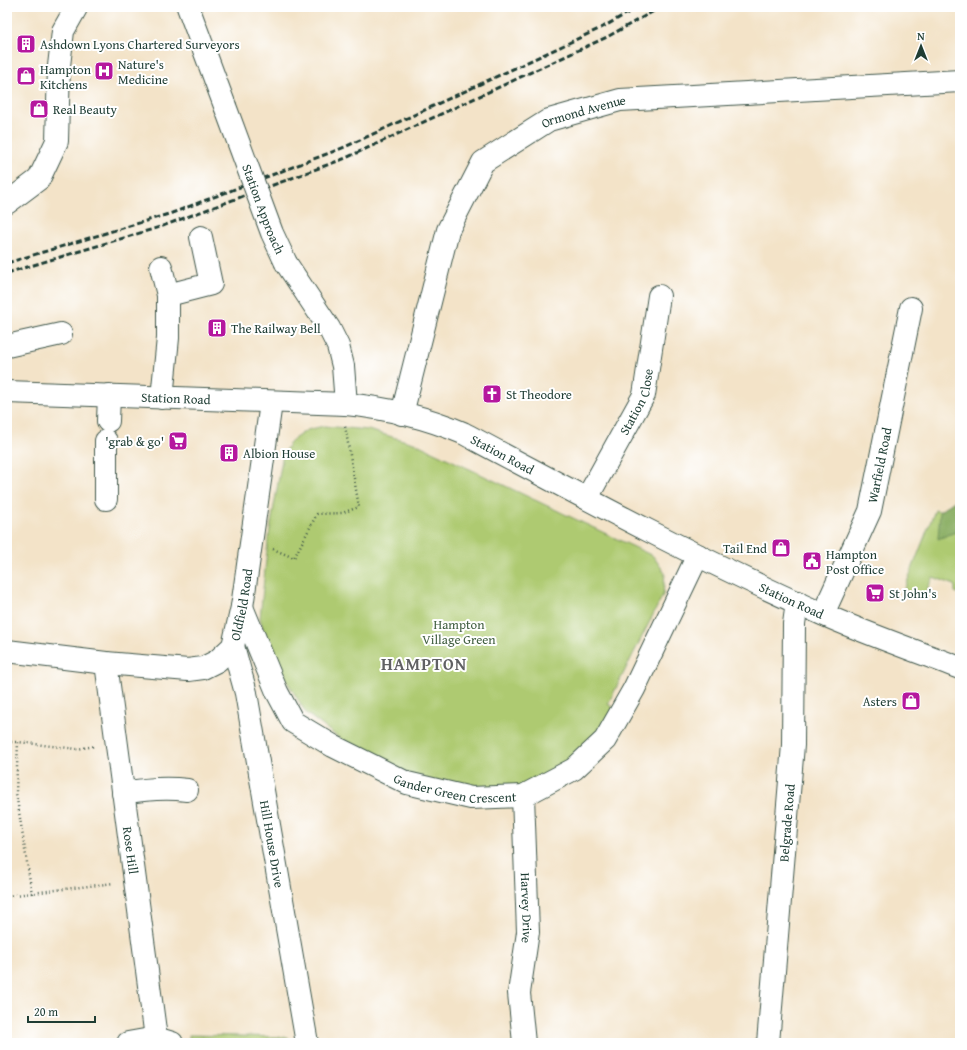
<svg xmlns="http://www.w3.org/2000/svg" width="967" height="1050" font-family="'Gentium Book Plus',serif">
  <rect width="100%" height="100%" fill="#fff"/>
  <filter id="ink" filterUnits="userSpaceOnUse"><feTurbulence type="fractalNoise" baseFrequency=".025" numOctaves="2"/><feDisplacementMap in="SourceGraphic" scale="8" xChannelSelector="R" yChannelSelector="G"/><feConvolveMatrix kernelMatrix="1 2 1 2 8 2 1 2 1" color-interpolation-filters="sRGB"/></filter>
  <filter id="wash" filterUnits="userSpaceOnUse"><feTurbulence type="fractalNoise" baseFrequency=".012" numOctaves="4" result="noise"/><feDisplacementMap in="SourceGraphic" scale="16" xChannelSelector="R" yChannelSelector="G"/><feGaussianBlur stdDeviation="0.9" result="paint"/><feColorMatrix in="noise" values="0 0 0 0 0 0 0 0 0 0 0 0 0 0 0 0 0 1.4 0 .05"/><feComposite in="paint" operator="in"/></filter>
  <g filter="url(#wash)">
    <rect width="100%" height="100%" fill="#f3e3c8"/>
    <path fill="#aeca71" stroke="#668452" d="M324,426L368,430L417,444L653,556L665,573L663,595L608,704L615,709L597,737L571,764L535,785L504,791L418,780L347,744L306,713L270,653L260,618L268,541L283,454L291,441L307,430Z
      M935,510L960,517V594L955,592V585L933,577L923,598L904,590Z
      M189,1035L288,1037L289,1043H189Z"/>
    <path fill="#8aae63" stroke="#54764c" d="M960,497V530L938,539L940,511Z"/>
  </g>
  <g filter="url(#ink)">
    <g fill="none" stroke-linecap="round" stroke-linejoin="round">
      <g stroke="#3f564a" stroke-width="24">
        <g id="minor">
          <path d="M188,7L225,106"/>
          <path d="M7,203L39,179L57,141L59,66L63,31L76,8"/>
          <path d="M286,263L329,328L338,346L343,366L346,404"/>
          <path d="M161,267L168,295V338L162,398"/>
          <path d="M168,295L211,284L201,237"/>
          <path d="M7,346L61,334"/>
          <path id="s1" d="M7,392L346,404C386,408 426,417 463,433C581,496 700,560 822,614C867,634 914,650 960,668"/>
          <path id="s2" d="M402,414L448,230L483,162L549,120L620,100L960,81"/>
          <path d="M108,421L109,395"/>
          <path id="s3" d="M587,498L644,395L659,296"/>
          <path d="M106,499V441"/>
          <path id="s4" d="M242,607L277,692L293,722L333,746L407,783L471,798L523,796L574,769L605,740L634,689L698,555"/>
          <path id="s5" d="M823,614L870,511L911,308"/>
          <path id="s6" d="M233,646L246,693L307,1043"/>
          <path id="s7" d="M7,651L106,663L188,670L203,668L217,661L233,646L242,607L271,403"/>
          <path id="s8" d="M106,663L156,1038"/>
          <path d="M123,793C145,789 165,787 187,790"/>
          <path id="s9" d="M523,796L528,932L519,993L524,1043"/>
          <path d="M128,1043L156,1038L172,1043"/>
          <path id="s10" d="M768,1043L793,745L794,624L797,602"/>
        </g>
      </g>
      <path stroke="#3f564a" stroke-width="2.5" stroke-dasharray="1 3" stroke-linecap="butt" d="M273,549L294,558L317,514L342,513L359,507L345,426
        M7,742H18
        M32,894L16,793L18,742L77,749L96,746
        M7,896L114,883"/>
      <use href="#minor" stroke="#fff" stroke-width="22"/>
      <path stroke="#1f3d34" stroke-width="3" stroke-dasharray="6 3" stroke-linecap="butt" d="M7,263L172,213L345,147L603,27L638,7
        M7,273L160,227L346,158L607,37L661,7"/>
      <g stroke="#3f564a" stroke-width="24" stroke-linecap="butt">
        <g id="minor-bridge">
          <path id="s11" d="M225,106L272,233L286,263"/>
        </g>
      </g>
      <use href="#minor-bridge" stroke="#fff" stroke-width="22"/>
    </g>
  </g>
  <defs>
    <g id="building-square" transform="scale(1)"><rect x="-9" y="-9" width="18" height="18" rx="4" fill="#b5179e" stroke="#fff"/><path d="M-4-6H4V6H1V3H-1V6H-4ZM-2.5-4.3h1.7v1.8h-1.7ZM.8-4.3h1.7v1.8H.8ZM-2.5-1h1.7V.8h-1.7ZM.8-1h1.7V.8H.8Z" fill="#fff"/></g>
    <g id="hospital-square" transform="scale(1)"><rect x="-9" y="-9" width="18" height="18" rx="4" fill="#b5179e" stroke="#fff"/><path d="M-5-5h3v3.5h4V-5h3V5h-3V1.5h-4V5h-3Z" fill="#fff"/></g>
    <g id="shop-square" transform="scale(1)"><rect x="-9" y="-9" width="18" height="18" rx="4" fill="#b5179e" stroke="#fff"/><path d="M-5-2.5h2.3a2.7 3.5 0 0 1 5.4 0H5L5.5 6h-11ZM-1.5-2.5h3a1.5 2.3 0 0 0-3 0Z" fill="#fff"/></g>
    <g id="church-square" transform="scale(1)"><rect x="-9" y="-9" width="18" height="18" rx="4" fill="#b5179e" stroke="#fff"/><path d="M-1.2-6h2.4v3.5h3.3v2.4h-3.3V6h-2.4V-.1h-3.3v-2.4h3.3Z" fill="#fff"/></g>
    <g id="supermarket-square" transform="scale(1)"><rect x="-9" y="-9" width="18" height="18" rx="4" fill="#b5179e" stroke="#fff"/><path d="M-6-5.5h2.5l.6 2H6L4.5 2H-2.5L-4.4-4H-6ZM-1.5 3.2a1.3 1.3 0 1 0 .1 0ZM3 3.2a1.3 1.3 0 1 0 .1 0Z" fill="#fff"/></g>
    <g id="civic-square" transform="scale(1)"><rect x="-9" y="-9" width="18" height="18" rx="4" fill="#b5179e" stroke="#fff"/><path d="M-.6-6.5H3V-4.5H.6V-3L4-1V1h2V6H-6V1h2V-1L-.6-3ZM-1.2 2.5V6h2.4V2.5Z" fill="#fff"/></g>
  </defs>
  <g fill-rule="evenodd">
    <use href="#building-square" x="26" y="44"/>
    <use href="#hospital-square" x="104" y="71"/>
    <use href="#shop-square" x="26" y="76"/>
    <use href="#shop-square" x="39" y="109"/>
    <use href="#building-square" x="217" y="328"/>
    <use href="#church-square" x="492" y="394"/>
    <use href="#supermarket-square" x="178" y="441"/>
    <use href="#building-square" x="229" y="453"/>
    <use href="#shop-square" x="781" y="548"/>
    <use href="#civic-square" x="812" y="561"/>
    <use href="#supermarket-square" x="875" y="593"/>
    <use href="#shop-square" x="911" y="701"/>
  </g>
  <g text-anchor="middle" stroke-width="4" stroke-linejoin="round" paint-order="stroke">
    <g font-size="13" fill="#1f3d34" stroke="#fff" text-anchor="start">
      <text x="40" y="49">Ashdown Lyons Chartered Surveyors</text>
      <text x="118" y="69">Nature's<tspan x="118" dy="15">Medicine</tspan></text>
      <text x="40" y="74">Hampton<tspan x="40" dy="15">Kitchens</tspan></text>
      <text x="53" y="114">Real Beauty</text>
      <text x="231" y="333">The Railway Bell</text>
      <text x="506" y="399">St Theodore</text>
      <text x="164" y="446" text-anchor="end">'grab &amp; go'</text>
      <text x="243" y="458">Albion House</text>
      <text x="767" y="553" text-anchor="end">Tail End</text>
      <text x="826" y="559">Hampton<tspan x="826" dy="15">Post Office</tspan></text>
      <text x="889" y="598">St John's</text>
      <text x="897" y="706" text-anchor="end">Asters</text>
    </g>
    <g font-size="13" fill="#1f3d34" stroke="#fff">
      <text dy="5" stroke="none"><textPath href="#s2" startOffset="380">Ormond Avenue</textPath></text>
      <text dy="5" stroke="none"><textPath href="#s11" startOffset="110">Station Approach</textPath></text>
      <text dy="5" stroke="none"><textPath href="#s1" startOffset="169">Station Road</textPath></text>
      <text dy="5" stroke="none"><textPath href="#s3" startOffset="109">Station Close</textPath></text>
      <text dy="5" stroke="none"><textPath href="#s1" startOffset="505">Station Road</textPath></text>
      <text dy="5" stroke="none"><textPath href="#s5" startOffset="160">Warfield Road</textPath></text>
      <text dy="5" stroke="none"><textPath href="#s1" startOffset="829">Station Road</textPath></text>
      <text dy="5" stroke="none"><textPath href="#s7" startOffset="277">Oldfield Road</textPath></text>
      <text dy="5" stroke="none"><textPath href="#s4" startOffset="304">Gander Green Crescent</textPath></text>
      <text dy="5" stroke="none"><textPath href="#s10" startOffset="221">Belgrade Road</textPath></text>
      <text dy="5" stroke="none"><textPath href="#s6" startOffset="202">Hill House Drive</textPath></text>
      <text dy="5" stroke="none"><textPath href="#s8" startOffset="189">Rose Hill</textPath></text>
      <text dy="5" stroke="none"><textPath href="#s9" startOffset="112">Harvey Drive</textPath></text>
    </g>
    <g font-size="13" fill="#436043" stroke="#fff">
      <text x="459" y="629">Hampton<tspan x="459" dy="15">Village Green</tspan></text>
    </g>
    <g font-size="17" font-weight="bold" letter-spacing="1" fill="#606164" stroke="#fff">
      <text x="424" y="670">HAMPTON</text>
    </g>
  </g>
  <rect width="967" height="1050" fill="none" stroke="#fff" stroke-width="24"/>
  <g transform="translate(921 46)" stroke="#ffffff" stroke-width="3" paint-order="stroke">
  <path d="M0-3L7 15L0 10L-7 15Z" fill="#1f3d34"/>
  <text y="-6" font-size="11" font-weight="bold" text-anchor="middle" fill="#1f3d34">N</text>
  </g>
  <path d="M28 1016v6h67v-6" fill="none" stroke="#1f3d34" stroke-width="2"/>
  <text x="34" y="1016" font-size="12" fill="#1f3d34" stroke="#ffffff" stroke-width="3" paint-order="stroke">20 m</text>
</svg>
